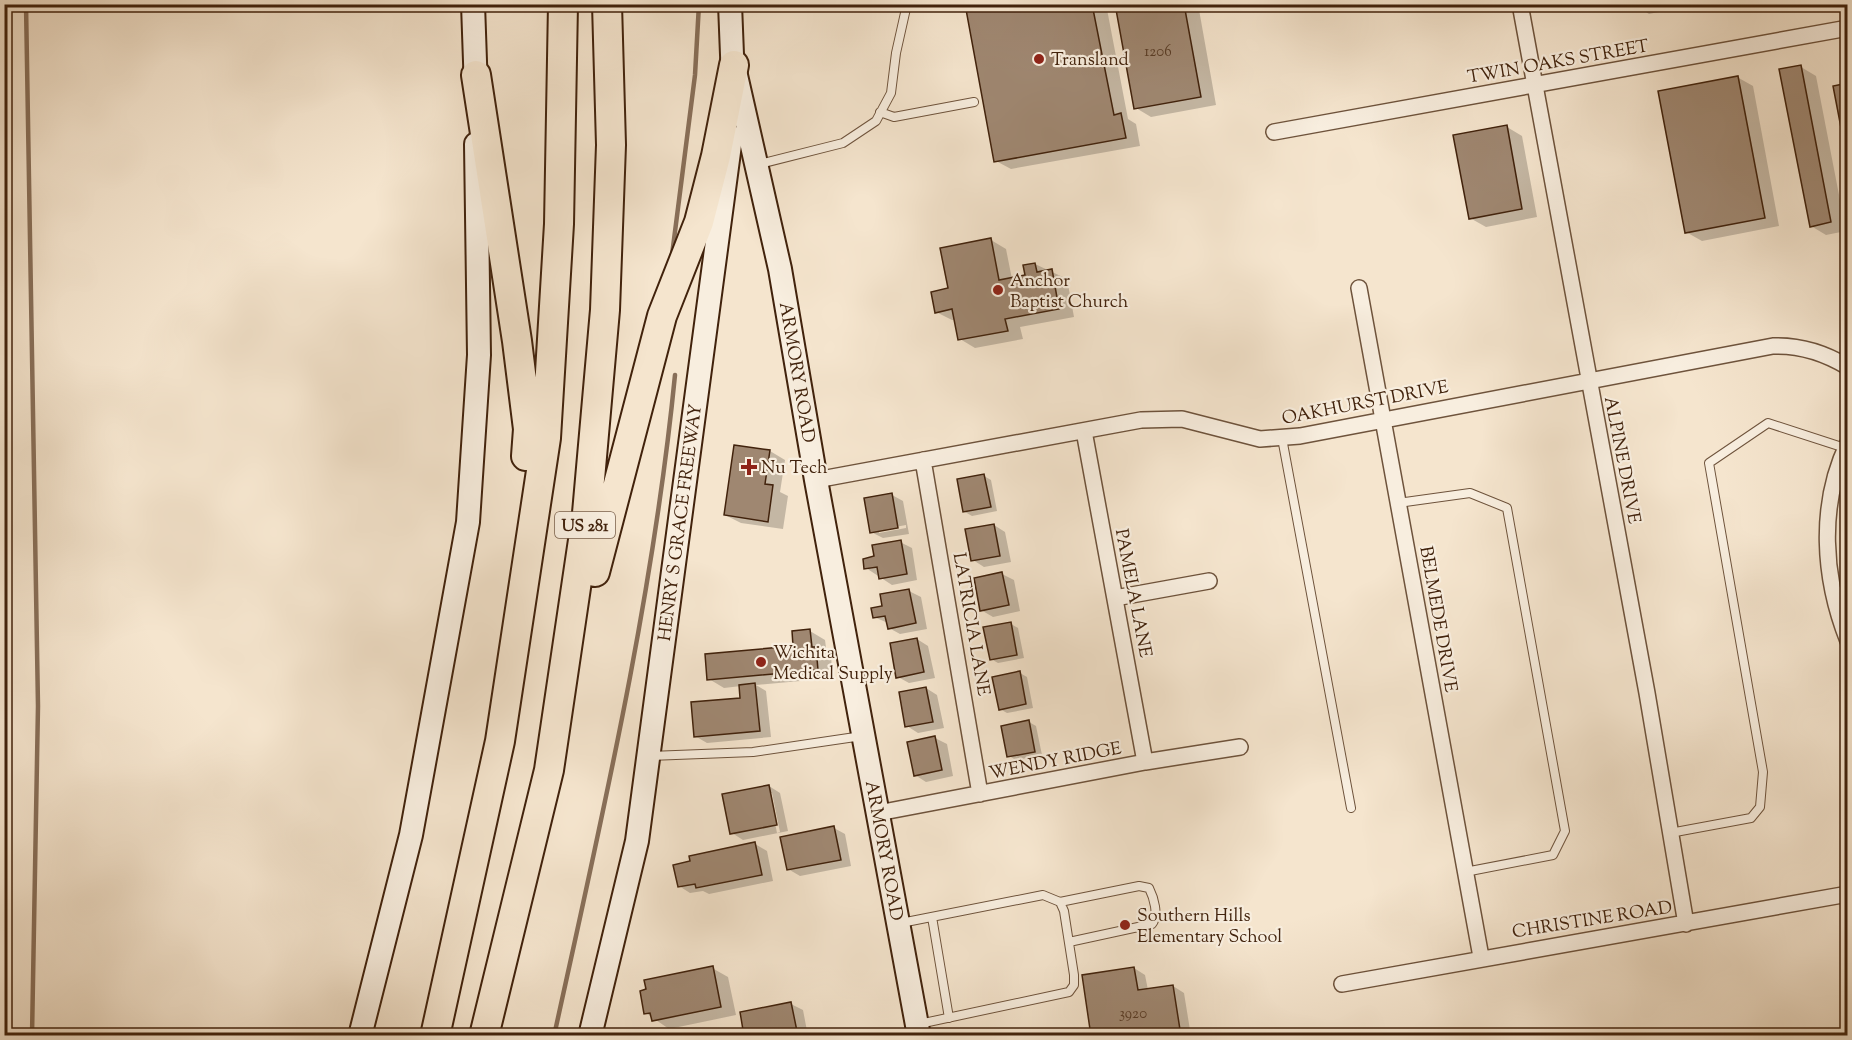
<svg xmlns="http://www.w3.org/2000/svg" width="1852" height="1040" font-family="'Sorts Mill Goudy',serif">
  <rect width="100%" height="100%" fill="#f5e5ce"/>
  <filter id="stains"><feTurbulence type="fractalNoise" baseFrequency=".00333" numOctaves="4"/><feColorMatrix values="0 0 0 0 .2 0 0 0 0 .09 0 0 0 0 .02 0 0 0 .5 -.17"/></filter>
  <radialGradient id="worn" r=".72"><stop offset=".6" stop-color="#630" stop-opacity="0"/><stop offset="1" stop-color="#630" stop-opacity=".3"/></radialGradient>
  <path fill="#0003" fill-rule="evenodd" d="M967,4H1106L1128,119L1136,124L1140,146L1011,169L996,161Z
    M1116,4H1198L1216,105L1151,117L1136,108Z
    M1634,4H1698L1649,14Z
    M1801,67L1816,76L1846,231L1826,235L1811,226Z
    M1737,77L1753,86L1779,226L1702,241L1686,232Z
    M1507,127L1522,136L1537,217L1486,227L1470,218Z
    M991,240L1006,249L1012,279L1027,276L1035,264L1067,279L1074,317L1020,327L1023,339L975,348L960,339L956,320H952L936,312L950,289Z
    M770,451L785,460L780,492L788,496L783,529L741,523L725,515Z
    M984,476L991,480L997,511L972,516L965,512Z
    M892,495L903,501L909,534L883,538L871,532ZM906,525V528L879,533V530Z
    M994,525L1005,532L1011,562L984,567L973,560Z
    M900,542L912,548L917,580L892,585L866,568L876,558Z
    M1002,574L1014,580L1020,611L993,617L981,610Z
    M909,591L921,597L927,629L900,634L889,628L888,623L874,617Z
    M1011,624L1018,628L1024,658L998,663L991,659Z
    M810,631L825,640L827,655L831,657L833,678L756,685L766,691L771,737L707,743L695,736L742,699L741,686L724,688L709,679L795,648Z
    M917,639L928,646L935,678L909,683L898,677Z
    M1020,673L1027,677L1033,708L1007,713L1000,709Z
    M926,688L937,695L944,728L918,733L907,726Z
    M1029,722L1036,726L1042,755L1016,760L1009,756Z
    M935,738L947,744L953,776L926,782L915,775Z
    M769,786L780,793L788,831L743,840L732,833ZM769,793H772L780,832L777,833Z
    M834,828L845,834L851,866L800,876L788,869Z
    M755,844L767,851L773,881L709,894L703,891L690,893L679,886Z
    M712,968L728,977L736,1015L669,1029L646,1013Z
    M1134,968L1145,975L1148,990L1173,986L1184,993L1191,1036H1093Z
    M791,1004L803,1010L808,1036H746Z"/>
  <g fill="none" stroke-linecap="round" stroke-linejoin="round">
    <path stroke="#886f59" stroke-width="4.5" d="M26,4L38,706L32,1036
      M672,255L695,75L699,4
      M554,1036C602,817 653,598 675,375"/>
  </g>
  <path fill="#9f8771" stroke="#41220c" stroke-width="1.5" d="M965,4H1092L1114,115L1121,113L1126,138L994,162Z
    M1115,4H1184L1201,97L1134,109Z
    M1801,65L1831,222L1810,227L1779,69Z
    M1738,76L1765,218L1685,233L1658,91Z
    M1848,83V131L1842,133L1833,86Z
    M1507,125L1522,209L1469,219L1453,135Z
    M991,238L999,280L1025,275L1023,265L1035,263L1037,272L1052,269L1059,309L1005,319L1008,331L958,340L952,309L935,313L931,292L948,288L940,248Z
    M734,445L770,450L765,484L773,485L768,522L724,515Z
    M984,474L991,507L963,512L957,479Z
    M892,493L898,528L870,533L864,498Z
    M994,524L1000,556L971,561L965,529Z
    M901,540L907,574L879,579L877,567L864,569L863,559L874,556L872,545Z
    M1002,572L1009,605L980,611L974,578Z
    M909,589L916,623L888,629L885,616L873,618L871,608L882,606L880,594Z
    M1011,622L1017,655L990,660L983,627Z
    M810,629L812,647H816L818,670L707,680L705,654L793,646L792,631Z
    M917,638L924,672L896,678L890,643Z
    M1020,671L1026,704L999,710L992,677Z
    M755,683L760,731L694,737L691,702L740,698L739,685Z
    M926,687L933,722L905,727L899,692Z
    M1029,720L1035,752L1007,757L1001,726Z
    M935,736L942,770L914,776L907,742Z
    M769,785L777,825L730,834L722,794Z
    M834,826L841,860L787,870L780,837Z
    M755,842L762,875L696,888L695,884L678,887L673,865L690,861L689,856Z
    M713,966L721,1007L652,1021L650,1013L644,1014L640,991L646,989L644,980Z
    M1134,967L1138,990L1173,985L1181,1036H1091L1082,975Z
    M791,1002L798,1036H744L740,1012Z"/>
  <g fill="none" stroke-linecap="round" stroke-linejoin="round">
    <g stroke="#6e533c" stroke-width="10">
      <path id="lane" d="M880,112L894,117L974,102
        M760,164L843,143L876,121L891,93L896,53L907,4
        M1282,438L1351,808
        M1398,503L1470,493L1507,508L1565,831L1553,855L1465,872
        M650,756L753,752L862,736
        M1670,833L1751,818L1760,807L1763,772L1709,463L1768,423L1845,448
        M1060,902L1139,886L1149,888C1154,898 1159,915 1152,924L1069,942
        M932,917L949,1018
        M901,923L1043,895L1060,902L1064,911L1074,975V985L1069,992L919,1024"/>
    </g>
    <g stroke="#6e533c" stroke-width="18">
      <path id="street" d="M1520,4L1647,693L1686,924
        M1274,132L1848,28
        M1359,288L1481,957
        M1084,431L1145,762
        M1848,443C1818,505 1823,578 1848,641
        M923,460L980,794
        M816,480L1141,420L1182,419L1260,439L1300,436L1773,346C1800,345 1825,353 1848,367
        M1115,598L1209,581
        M878,813L1145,762L1240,747
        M1342,984L1848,894"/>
    </g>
    <g stroke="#41220c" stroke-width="26">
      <g id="secondary">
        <path d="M473,4L476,90"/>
        <path d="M730,4L733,80"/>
        <path id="s1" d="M735,71L780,269L816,480L919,1036"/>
        <path d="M360,1036L411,835L468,522L479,355L476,144"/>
        <path id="s2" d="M590,1036L637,841L731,137"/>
      </g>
    </g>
    <g stroke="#41220c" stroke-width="32">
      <path id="highway" d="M476,75L517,341L528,429L526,456
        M595,572L662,316L699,222L716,156L734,65
        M435,1036L500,741L546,438L559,224L563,4
        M484,1036L549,770L587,513L605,310L611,145L607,4"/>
    </g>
    <use href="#lane" stroke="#f8eedf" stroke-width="8"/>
    <use href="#street" stroke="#f8eedf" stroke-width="15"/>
    <use href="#secondary" stroke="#f8eedf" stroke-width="22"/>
    <use href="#highway" stroke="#f5e5ce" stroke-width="28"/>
  </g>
  <g fill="#8f2418" stroke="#f8eedf" stroke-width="2">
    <circle cx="1039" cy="59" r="6"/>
    <circle cx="998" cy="290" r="6"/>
    <path d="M746 458h6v6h6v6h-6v6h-6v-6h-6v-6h6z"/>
    <circle cx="761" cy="662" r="6"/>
    <circle cx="1125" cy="925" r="6"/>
  </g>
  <g text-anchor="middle" stroke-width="4.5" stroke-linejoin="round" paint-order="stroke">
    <g font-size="15" fill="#583b25">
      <text x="1158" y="56">1206</text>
      <text x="1133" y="1018">3920</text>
    </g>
    <rect fill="#f8eedf" stroke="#785f4b" stroke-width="1.5" x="555" y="512" width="60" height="26" rx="4.5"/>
    <g font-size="16" font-weight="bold" fill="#41220c">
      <text x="585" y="531">US 281</text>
    </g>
    <g font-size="18" fill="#41220c" stroke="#f8eedf" text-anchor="start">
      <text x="1051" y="65">Transland</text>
      <text x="1010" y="286">Anchor<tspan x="1010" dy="21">Baptist Church</tspan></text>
      <text x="761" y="473">Nu Tech</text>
      <text x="773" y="658">Wichita<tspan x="773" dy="21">Medical Supply</tspan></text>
      <text x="1137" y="921">Southern Hills<tspan x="1137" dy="21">Elementary School</tspan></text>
    </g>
    <g font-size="18" fill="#41220c" stroke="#f8eedf">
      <text transform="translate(1558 61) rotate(-10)" y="6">TWIN OAKS STREET</text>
      <text dy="6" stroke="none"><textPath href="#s1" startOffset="308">ARMORY ROAD</textPath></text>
      <text transform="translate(1365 402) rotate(-11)" y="6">OAKHURST DRIVE</text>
      <text transform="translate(1623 460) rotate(79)" y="6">ALPINE DRIVE</text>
      <text dy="6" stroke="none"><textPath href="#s2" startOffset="522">HENRY S GRACE FREEWAY</textPath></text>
      <text transform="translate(1134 593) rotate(79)" y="6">PAMELA LANE</text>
      <text transform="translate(1439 619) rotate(80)" y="6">BELMEDE DRIVE</text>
      <text transform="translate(972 624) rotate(80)" y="6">LATRICIA LANE</text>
      <text transform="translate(1055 760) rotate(-11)" y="6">WENDY RIDGE</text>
      <text dy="6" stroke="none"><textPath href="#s1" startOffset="794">ARMORY ROAD</textPath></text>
      <text transform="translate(1592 919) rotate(-9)" y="6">CHRISTINE ROAD</text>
    </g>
  </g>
  <rect width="1852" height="1040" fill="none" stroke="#f5e5ce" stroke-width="24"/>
  <rect x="6" y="6" width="1840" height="1028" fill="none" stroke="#41220c" stroke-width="3"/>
  <rect x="12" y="12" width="1828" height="1016" fill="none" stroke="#41220c" stroke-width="1.5"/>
  <rect width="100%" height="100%" filter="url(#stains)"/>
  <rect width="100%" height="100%" fill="url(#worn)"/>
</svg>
